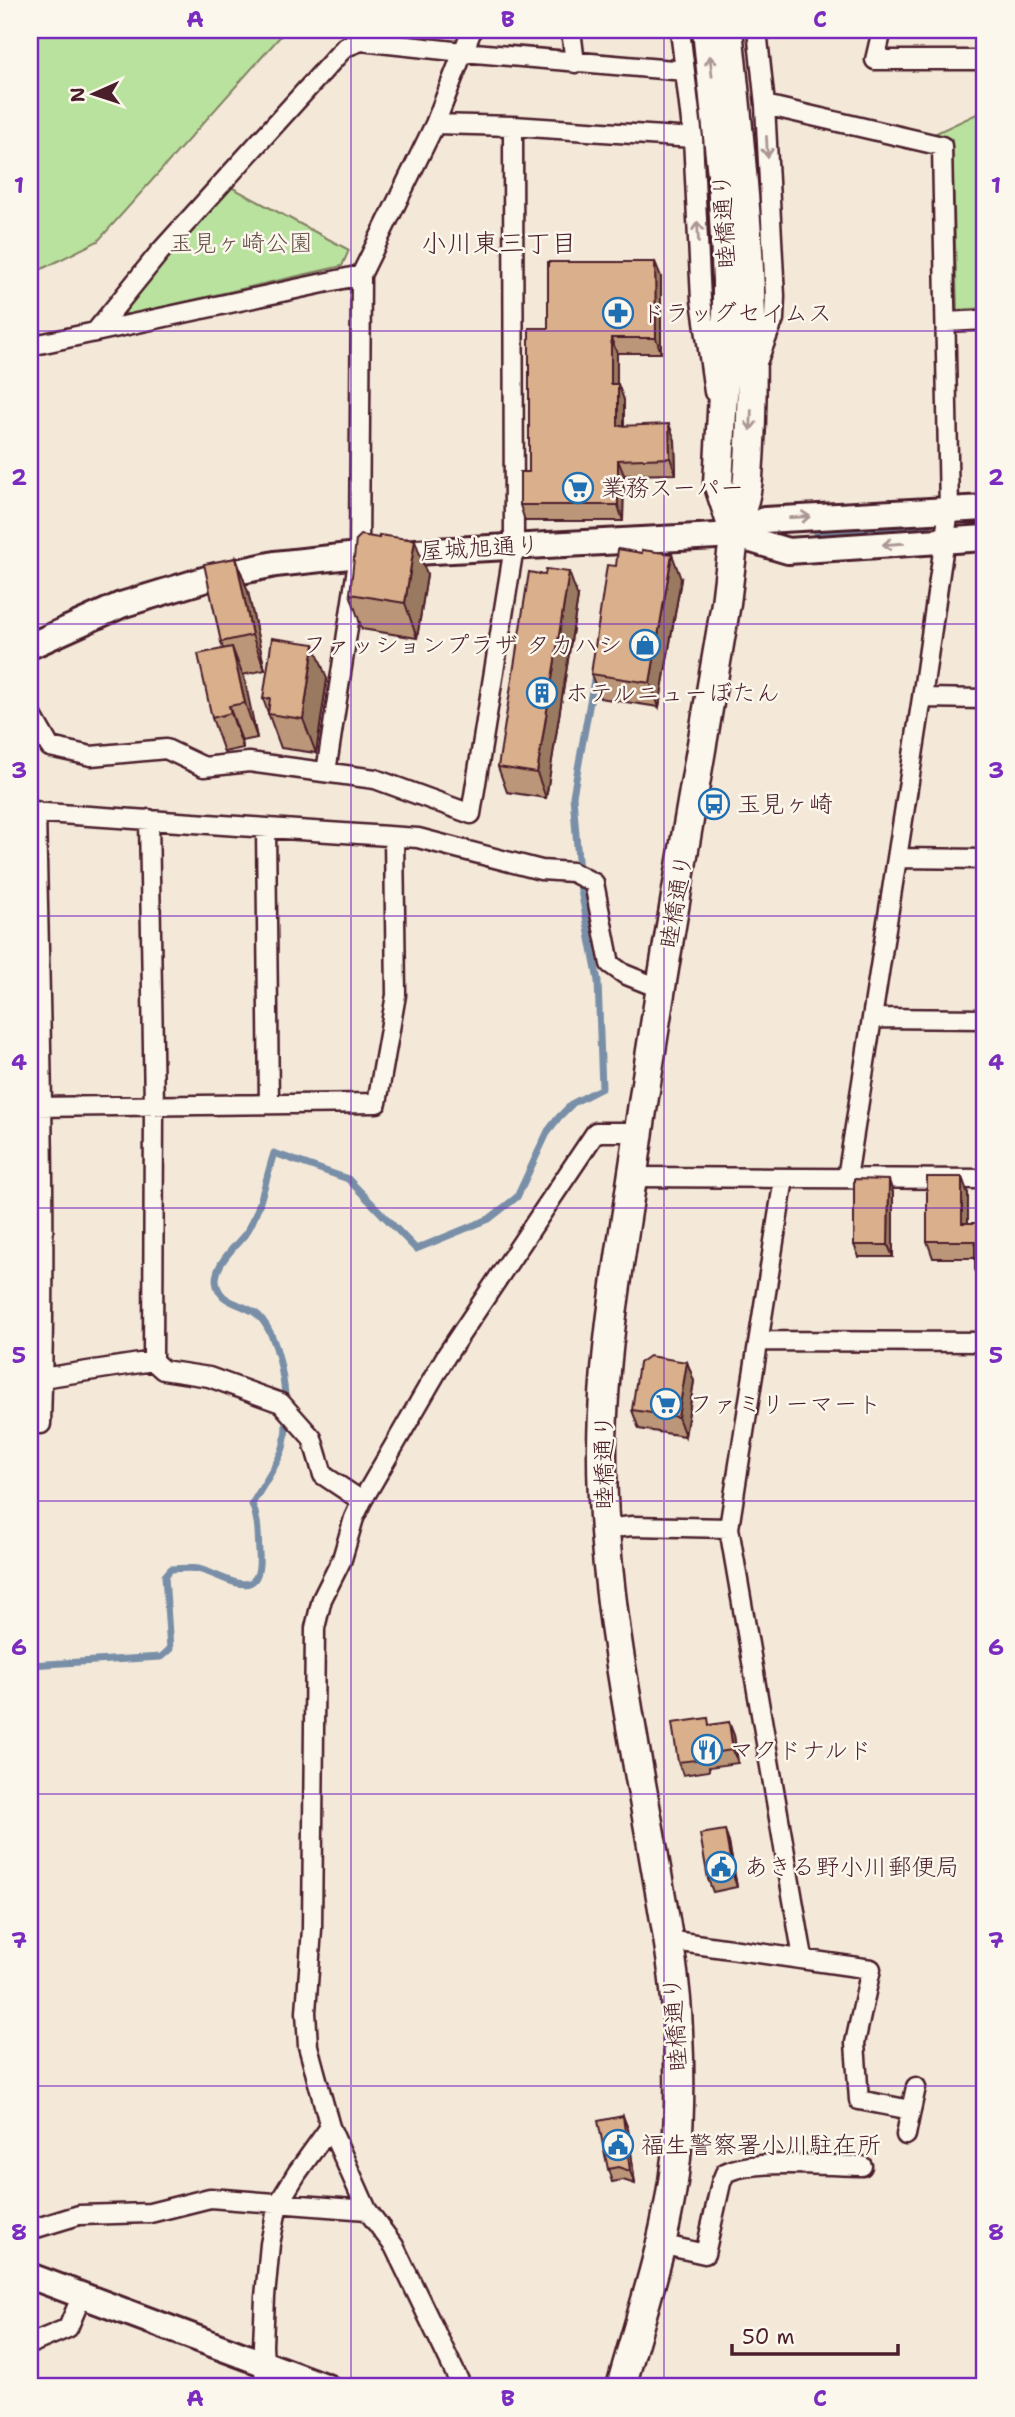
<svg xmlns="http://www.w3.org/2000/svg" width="1015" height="2417" font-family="'Shantell Sans','Klee One',sans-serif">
  <rect width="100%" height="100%" fill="#f4e9d9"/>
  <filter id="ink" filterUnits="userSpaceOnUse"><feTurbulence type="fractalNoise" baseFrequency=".0143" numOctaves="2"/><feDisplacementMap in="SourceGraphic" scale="14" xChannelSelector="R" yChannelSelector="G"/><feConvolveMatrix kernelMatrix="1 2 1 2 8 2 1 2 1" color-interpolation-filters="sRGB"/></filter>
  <g filter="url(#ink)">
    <path fill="#b9e29e" stroke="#828064" stroke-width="2" d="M30,30H286L98,241L30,275Z
      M985,110V308L957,310L952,139L934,134Z
      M231,187L349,250L342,266L127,315L120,305Z"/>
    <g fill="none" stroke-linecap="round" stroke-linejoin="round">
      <path stroke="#798fa8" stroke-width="7" d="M970,524L985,523
        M816,531L928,525
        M30,1665L161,1657L170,1649L165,1576L171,1569C180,1569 190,1567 198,1569C224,1575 263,1607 259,1553C258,1536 259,1520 252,1504C260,1490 282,1458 284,1444C290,1411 283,1341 259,1316C247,1303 223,1306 217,1286C211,1267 235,1247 246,1233C260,1213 266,1177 274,1153L348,1179L416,1249L489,1219L517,1197L548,1131L559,1117L573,1103L602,1088L598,981L580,885L573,796L595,674"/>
      <g stroke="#4a1f2b" stroke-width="23">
        <path id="street" d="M571,30L575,63
          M680,30L693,138L701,300L714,392
          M882,30L875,60H985
          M765,105L942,146L949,510L922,698L847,1178
          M435,124L513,126
          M946,322L985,320
          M96,331L159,253L345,47L361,41L463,52L472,30
          M30,346L361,275L435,124L463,52L685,71
          M756,365L774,319L775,296L765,105L757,30
          M922,698L985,699
          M30,712L50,747L91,756L166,749L204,767L249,762L375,779L471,814L514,547L513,126L693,138
          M326,772L359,555L361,275
          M30,812L418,838L541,870L572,872L594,883L610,964L624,974L661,989
          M266,828L269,1104
          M897,858L985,859
          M872,1018L985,1019
          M32,1107L377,1103L396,995L394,837
          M632,1177L985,1179
          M784,1178L729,1528L803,1958
          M759,1341L985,1342
          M153,1361L163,1370L209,1377L281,1403L312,1438L323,1475L362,1501
          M42,1378L153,1361L154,1105L149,819
          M30,1424H41C47,1220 40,1015 36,811
          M604,1529L632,1526L729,1528
          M667,1940L871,1969L855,2043L859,2100L911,2110L906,2135
          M911,2110L916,2087
          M30,2230L79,2215L150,2213L210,2198L367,2210
          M660,2244L705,2254L721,2183L725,2173C753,2158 827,2166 862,2166
          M30,2344L68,2328L82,2295
          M265,2387L263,2345L265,2297L270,2244L278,2204L297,2173L330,2127
          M462,2387L394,2246L367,2210L330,2127L308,2046L306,2012L312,1929L315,1628L322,1599L342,1559L354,1518L362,1501L446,1356L596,1132H638"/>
      </g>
      <g stroke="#4a1f2b" stroke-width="30">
        <path id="secondary" d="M735,535L764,520L985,508
          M30,646L121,605L213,577L275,564L359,555L735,535L788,551L985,538
          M30,2276L327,2387"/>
      </g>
      <g stroke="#4a1f2b" stroke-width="33">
        <path id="primary" d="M707,30L722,175L727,280V324L718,483L735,534
          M621,2387C642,2312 668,2236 676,2158C680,2116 680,2073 678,2031C676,1971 663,1911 653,1851C630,1718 601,1583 602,1447C603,1350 621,1254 635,1159C661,973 695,788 726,603C729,580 731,557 735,534C739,516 747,496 748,477C759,328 744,178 728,30"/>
      </g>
      <use href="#street" stroke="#fbf7ec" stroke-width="18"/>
      <use href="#secondary" stroke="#fbf7ec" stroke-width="24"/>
      <use href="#primary" stroke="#fbf7ec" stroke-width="28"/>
    </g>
    <path fill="#bb9678" stroke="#4a1f2b" stroke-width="2" d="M655,262L661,277V353H617V384L624,400V426L675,440L676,474L624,475L623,521H525L520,505L529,472L548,328Z
      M236,558L248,592L265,670L242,675L257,738L242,741L243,748L224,752L212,718L223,649L221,642Z
      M427,575L417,638L362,629L350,594Z
      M545,575L578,597L546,798L507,792L498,767Z
      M681,579L659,707L600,698L591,674Z
      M327,679L316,753L281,748L263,699Z
      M893,1193V1257H859L854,1245Z
      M968,1194V1223H985V1286H981L975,1269V1258H933L927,1241Z
      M687,1362L694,1381L685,1436L639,1429L632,1410Z
      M710,1725L734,1735L738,1763L709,1767V1771L683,1775L678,1762Z
      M729,1843L737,1887L713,1892L708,1879Z
      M623,2116L628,2129L635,2184L623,2180L612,2182L608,2169Z"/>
    <path fill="#997a61" stroke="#4a1f2b" stroke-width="2" d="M655,262L661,277V353L656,338Z
      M611,338L617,353V400L611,384Z
      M618,384L624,400V442L618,426Z
      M669,424L675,440L676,474L670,458Z
      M618,460L624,475L623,521L618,505Z
      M415,540L427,575L417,638L405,603Z
      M672,554L681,579L659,707L650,683Z
      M236,558L248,592L265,670L252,635Z
      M569,572L578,597L546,798L537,773Z
      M314,644L327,679L316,753L303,719Z
      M232,647L245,681L257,738L245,703Z
      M229,706L242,741L243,748L231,713Z
      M962,1177L968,1194V1240L962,1223Z
      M889,1180L893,1193V1257L888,1245Z
      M687,1362L694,1381L685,1436L678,1417Z
      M729,1722L734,1735L738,1763L733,1750Z
      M725,1830L729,1843L737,1887L733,1875Z
      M623,2116L628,2129L635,2184L630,2171Z"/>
    <path fill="#daaf8b" stroke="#4a1f2b" stroke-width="2" d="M548,262H655L656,338H611V384H618V426L669,424L670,458L618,460V505H520V472H529V328H548Z
      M361,535L379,538V535L415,540L405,603L350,594L356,540Z
      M618,549L642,553V550L672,554L650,683L591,674L607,565L616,566Z
      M236,558L252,635L221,642L204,564Z
      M546,569L569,572L537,773L498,767L529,572L545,575Z
      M272,638L314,644L303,719L268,714L270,698L263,699Z
      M232,647L245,703L229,706L231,713L212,718L198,654Z
      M927,1177H962V1223H985V1269H975V1241H927Z
      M854,1179L889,1180L888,1245H854Z
      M649,1356L687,1362L678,1417L632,1410L639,1363Z
      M708,1718L709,1725L729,1722L733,1750L704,1754L705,1759L678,1762L672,1723Z
      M725,1830L733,1875L708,1879L700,1834Z
      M623,2116L630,2171L618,2167L608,2169L598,2121Z"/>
    <defs><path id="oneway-shaft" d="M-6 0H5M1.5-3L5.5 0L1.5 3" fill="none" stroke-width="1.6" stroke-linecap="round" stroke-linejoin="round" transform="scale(1.75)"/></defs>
    <g stroke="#ab9695">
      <use href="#oneway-shaft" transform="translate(711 66) rotate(-96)"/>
      <use href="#oneway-shaft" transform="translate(767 147) rotate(87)"/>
      <use href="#oneway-shaft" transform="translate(698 232) rotate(-93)"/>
      <use href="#oneway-shaft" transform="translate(751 420) rotate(92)"/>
      <use href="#oneway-shaft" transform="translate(800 517) rotate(-3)"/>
      <use href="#oneway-shaft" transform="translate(893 544) rotate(176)"/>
    </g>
  </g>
  <path fill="none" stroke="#7b2cbf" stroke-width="2" stroke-opacity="0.55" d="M351,30V2387M664,30V2387M30,331H985M30,624H985M30,916H985M30,1208H985M30,1501H985M30,1794H985M30,2086H985"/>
  <defs>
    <g id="pharmacy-ring" transform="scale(1.575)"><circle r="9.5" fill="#fbf7ec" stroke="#1f6fb2" stroke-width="1.5"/><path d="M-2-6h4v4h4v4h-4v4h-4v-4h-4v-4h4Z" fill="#1f6fb2"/></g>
    <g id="supermarket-ring" transform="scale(1.575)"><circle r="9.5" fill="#fbf7ec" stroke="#1f6fb2" stroke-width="1.5"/><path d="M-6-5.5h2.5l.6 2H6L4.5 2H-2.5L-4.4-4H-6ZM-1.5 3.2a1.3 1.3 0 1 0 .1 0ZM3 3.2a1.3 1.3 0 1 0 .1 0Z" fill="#1f6fb2"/></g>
    <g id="shop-ring" transform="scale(1.575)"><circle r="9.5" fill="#fbf7ec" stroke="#1f6fb2" stroke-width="1.5"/><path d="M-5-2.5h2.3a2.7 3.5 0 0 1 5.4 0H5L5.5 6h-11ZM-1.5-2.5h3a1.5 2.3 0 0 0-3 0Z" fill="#1f6fb2"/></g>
    <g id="building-ring" transform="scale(1.575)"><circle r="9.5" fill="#fbf7ec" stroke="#1f6fb2" stroke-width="1.5"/><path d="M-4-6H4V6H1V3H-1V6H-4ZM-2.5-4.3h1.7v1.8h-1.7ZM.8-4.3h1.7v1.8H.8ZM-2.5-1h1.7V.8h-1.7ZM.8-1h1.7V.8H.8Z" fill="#1f6fb2"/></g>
    <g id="bus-ring" transform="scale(1.575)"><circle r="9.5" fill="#fbf7ec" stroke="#1f6fb2" stroke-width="1.5"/><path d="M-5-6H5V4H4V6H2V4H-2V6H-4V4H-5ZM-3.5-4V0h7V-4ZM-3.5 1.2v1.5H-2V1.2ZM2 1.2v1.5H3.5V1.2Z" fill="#1f6fb2"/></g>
    <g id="restaurant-ring" transform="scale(1.575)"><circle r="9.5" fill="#fbf7ec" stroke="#1f6fb2" stroke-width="1.5"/><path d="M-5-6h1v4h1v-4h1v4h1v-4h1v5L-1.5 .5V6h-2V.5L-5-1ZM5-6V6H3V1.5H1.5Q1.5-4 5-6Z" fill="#1f6fb2"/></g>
    <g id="civic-ring" transform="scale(1.575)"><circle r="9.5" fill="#fbf7ec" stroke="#1f6fb2" stroke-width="1.5"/><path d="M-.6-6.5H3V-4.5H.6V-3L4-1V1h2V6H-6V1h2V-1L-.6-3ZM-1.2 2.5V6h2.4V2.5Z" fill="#1f6fb2"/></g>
  </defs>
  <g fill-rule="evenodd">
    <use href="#pharmacy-ring" x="618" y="313"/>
    <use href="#supermarket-ring" x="578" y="488"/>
    <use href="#shop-ring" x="645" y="645"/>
    <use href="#building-ring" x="542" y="693"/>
    <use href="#bus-ring" x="714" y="804"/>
    <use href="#supermarket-ring" x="666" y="1404"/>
    <use href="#restaurant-ring" x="707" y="1750"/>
    <use href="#civic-ring" x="721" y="1867"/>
    <use href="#civic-ring" x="618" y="2145"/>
  </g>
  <g text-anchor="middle" stroke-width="5" stroke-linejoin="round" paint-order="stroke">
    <g font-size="24" fill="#4a1f2b" stroke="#fbf7ec">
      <text transform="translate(724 221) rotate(-93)" y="8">睦橋通り</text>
      <text transform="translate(480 548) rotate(-3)" y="8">屋城旭通り</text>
      <text transform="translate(676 901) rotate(-80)" y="8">睦橋通り</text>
      <text transform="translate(604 1462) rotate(-90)" y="8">睦橋通り</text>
      <text transform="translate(675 2024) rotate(-94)" y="8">睦橋通り</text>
    </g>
    <g font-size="24" fill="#665048" stroke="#fbf7ec">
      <text x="241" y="251">玉見ヶ崎公園</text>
    </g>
    <g font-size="24" fill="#4a1f2b" stroke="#fbf7ec" text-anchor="start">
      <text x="641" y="321">ドラッグセイムス</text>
      <text x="601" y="496">業務スーパー</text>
      <text x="622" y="653" text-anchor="end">ファッションプラザ タカハシ</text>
      <text x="565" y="701">ホテルニューぼたん</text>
      <text x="737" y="812">玉見ヶ崎</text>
      <text x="689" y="1412">ファミリーマート</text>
      <text x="730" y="1758">マクドナルド</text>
      <text x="744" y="1875">あきる野小川郵便局</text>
      <text x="641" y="2153">福生警察署小川駐在所</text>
    </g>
    <g font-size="26" fill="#4a1f2b" stroke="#fbf7ec">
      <text x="499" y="252">小川東三丁目</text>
    </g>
  </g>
  <rect width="1015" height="2417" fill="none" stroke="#fbf7ec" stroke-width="77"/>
  <g transform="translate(94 94) rotate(267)" stroke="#fbf7ec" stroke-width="5" paint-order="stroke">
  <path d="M0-5L12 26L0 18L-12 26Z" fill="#4a1f2b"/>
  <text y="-10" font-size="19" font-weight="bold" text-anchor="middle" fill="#4a1f2b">N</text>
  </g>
  <path d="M732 2344v10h166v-10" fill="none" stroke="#4a1f2b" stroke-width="3.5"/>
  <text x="742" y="2344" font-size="21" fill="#4a1f2b" stroke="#fbf7ec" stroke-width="5" paint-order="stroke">50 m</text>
  <rect x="38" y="38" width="938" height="2340" fill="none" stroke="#7b2cbf" stroke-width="2.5"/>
  <g font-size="23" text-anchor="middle" font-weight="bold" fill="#7b2cbf">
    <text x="195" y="27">A</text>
    <text x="508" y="27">B</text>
    <text x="820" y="27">C</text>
    <text x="19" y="193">1</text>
    <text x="996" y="193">1</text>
    <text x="19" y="485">2</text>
    <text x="996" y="485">2</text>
    <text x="19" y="778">3</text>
    <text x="996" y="778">3</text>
    <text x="19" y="1070">4</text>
    <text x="996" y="1070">4</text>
    <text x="19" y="1363">5</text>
    <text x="996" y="1363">5</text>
    <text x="19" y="1655">6</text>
    <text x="996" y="1655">6</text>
    <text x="19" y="1948">7</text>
    <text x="996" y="1948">7</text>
    <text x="19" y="2240">8</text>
    <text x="996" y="2240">8</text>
    <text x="195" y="2406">A</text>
    <text x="508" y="2406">B</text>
    <text x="820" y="2406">C</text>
  </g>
</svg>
